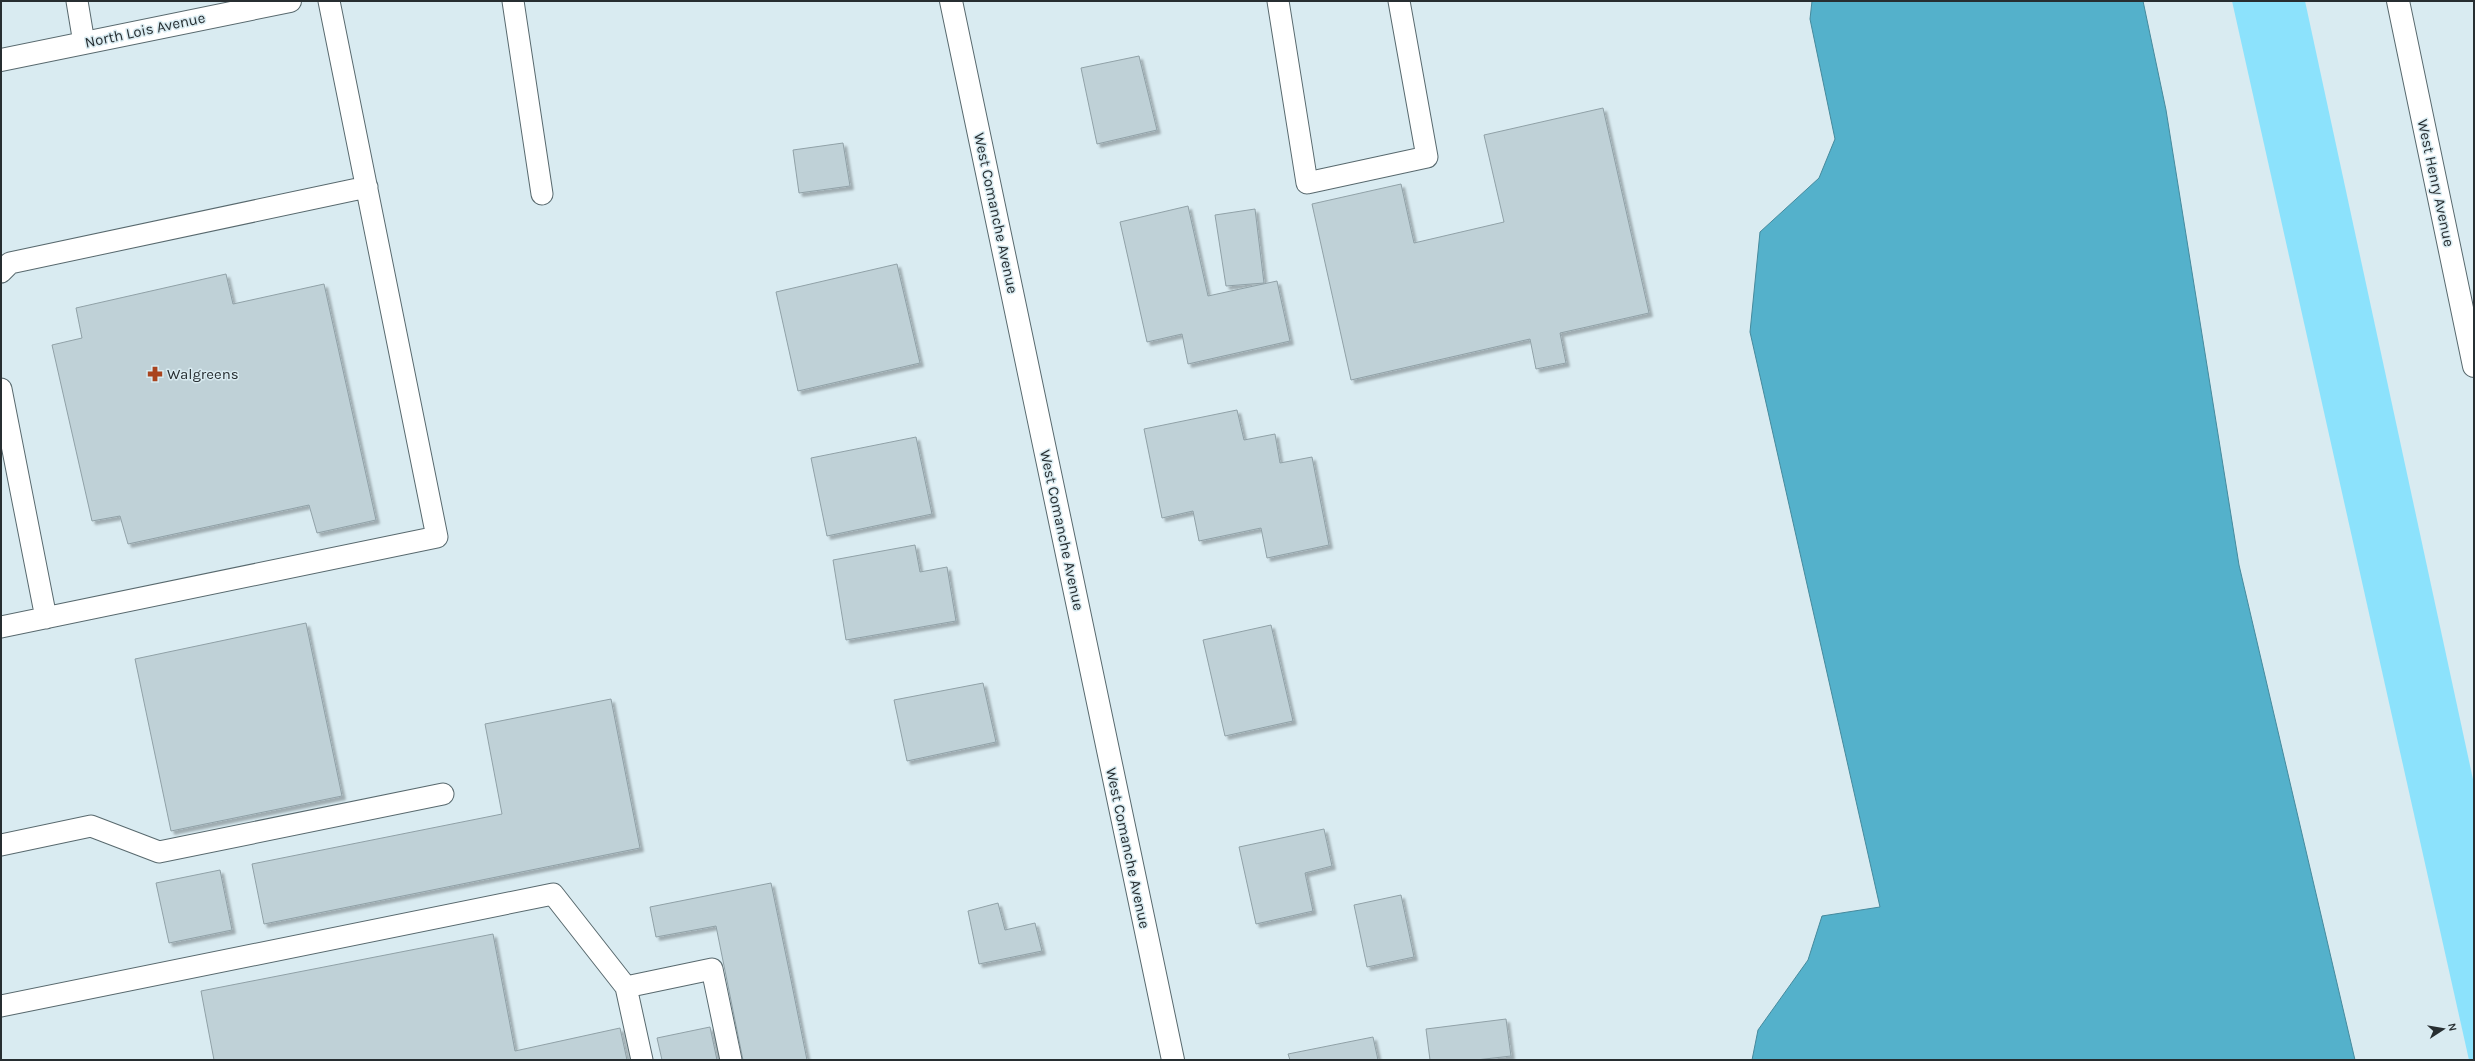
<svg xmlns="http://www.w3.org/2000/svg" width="2475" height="1061" font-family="Karla,sans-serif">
  <defs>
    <filter id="shadow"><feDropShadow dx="3.5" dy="3.5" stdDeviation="1" flood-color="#0004"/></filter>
  </defs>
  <rect width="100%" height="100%" fill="#d9ebf1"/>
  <path fill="#8ce2fc" d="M2232,1H2305L2474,784V1060H2469Z"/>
  <path fill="#54b1cb" stroke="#468a9d" d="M1812,1H2143L2166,110L2239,565L2355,1060H1752L1758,1030L1808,960L1822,916L1880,907L1750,332L1760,232L1819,178L1835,139L1810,19Z"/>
  <path fill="#bfd1d7" stroke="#90a1a7" filter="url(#shadow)" d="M1139,56L1157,130L1097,144L1081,68Z
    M1603,108L1649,313L1560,333L1566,363L1536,369L1530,339L1351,380L1312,204L1401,184L1414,243L1504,222L1484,135Z
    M843,143L850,186L799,193L793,150Z
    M1188,206L1208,296L1277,281L1290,341L1188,364L1182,334L1147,342L1120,222Z
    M1255,209L1264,283L1226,286L1215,215Z
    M897,264L920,363L798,391L776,292Z
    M226,274L233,304L324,284L376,520L317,533L309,505L128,544L120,516L92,521L52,345L82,338L76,308Z
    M1237,410L1244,440L1275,434L1280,463L1312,457L1329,545L1267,558L1261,528L1199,541L1193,511L1162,518L1144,429Z
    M916,437L932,514L827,536L811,458Z
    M915,545L920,572L947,567L956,621L846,640L833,560Z
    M306,623L342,796L171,831L135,659Z
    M1271,625L1293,721L1225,736L1203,640Z
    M983,683L996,742L907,761L894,700Z
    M611,699L640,848L264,924L252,864L502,814L485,724Z
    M1324,829L1332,866L1305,873L1313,911L1256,924L1239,847Z
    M220,870L232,930L169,943L156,883Z
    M771,883L790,975L807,1060H743L716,926L656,937L650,907Z
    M1401,895L1414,957L1367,967L1354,905Z
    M998,903L1005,930L1035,923L1042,951L979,964L968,911Z
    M493,934L515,1051L620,1028L627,1060H214L201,991Z
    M1506,1019L1511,1056L1476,1060H1430L1426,1029Z
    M710,1027L717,1060H662L657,1038Z
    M1373,1037L1378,1060H1290L1288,1054Z"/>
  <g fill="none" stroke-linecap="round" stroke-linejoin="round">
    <g stroke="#58696e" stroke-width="23">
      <path id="service" d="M77,1L84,43
        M513,1L542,194
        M1278,1L1307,183L1427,157L1399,1
        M1,272L10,263L367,187
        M1,389L46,618
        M1,627L437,537L329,1
        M1,845L91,826L159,852L443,794
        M626,987L712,969L731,1060
        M1,1006L553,894L626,987L642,1060"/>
    </g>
    <g stroke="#58696e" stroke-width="24">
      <path id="minor" d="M951,1L1173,1060"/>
    </g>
    <g stroke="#58696e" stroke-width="24">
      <path id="tertiary" d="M2398,1L2474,366
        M1,60L290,1"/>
    </g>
    <use href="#service" stroke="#fff" stroke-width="21"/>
    <use href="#minor" stroke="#fff" stroke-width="22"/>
    <use href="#tertiary" stroke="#fff" stroke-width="22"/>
  </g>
  <defs>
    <g id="pharmacy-bare" transform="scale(1.2)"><path d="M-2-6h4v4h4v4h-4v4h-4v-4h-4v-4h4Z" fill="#a9431d" stroke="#d9ebf1" stroke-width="2.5" paint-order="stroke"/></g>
  </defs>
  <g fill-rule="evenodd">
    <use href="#pharmacy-bare" x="155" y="374"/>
  </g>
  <g text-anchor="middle" stroke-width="3" stroke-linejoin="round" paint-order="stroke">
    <g font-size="15" fill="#272e31" stroke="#d9ebf1">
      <text transform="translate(145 30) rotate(-12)" y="5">North Lois Avenue</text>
      <text transform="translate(2436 183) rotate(78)" y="5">West Henry Avenue</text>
      <text transform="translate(996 213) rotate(78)" y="5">West Comanche Avenue</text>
      <text transform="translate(1062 530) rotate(78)" y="5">West Comanche Avenue</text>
      <text transform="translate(1128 848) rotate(78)" y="5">West Comanche Avenue</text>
    </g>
    <g font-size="15" fill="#272e31" stroke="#d9ebf1" text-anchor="start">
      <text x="167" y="379">Walgreens</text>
    </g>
  </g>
  <rect width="2475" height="1061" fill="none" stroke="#272e31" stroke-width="4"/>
  <g transform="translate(2443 1029) rotate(78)" stroke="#d9ebf1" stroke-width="3" paint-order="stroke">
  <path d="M0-3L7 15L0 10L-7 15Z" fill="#272e31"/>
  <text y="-6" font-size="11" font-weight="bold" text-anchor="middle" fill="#272e31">N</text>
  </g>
</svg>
